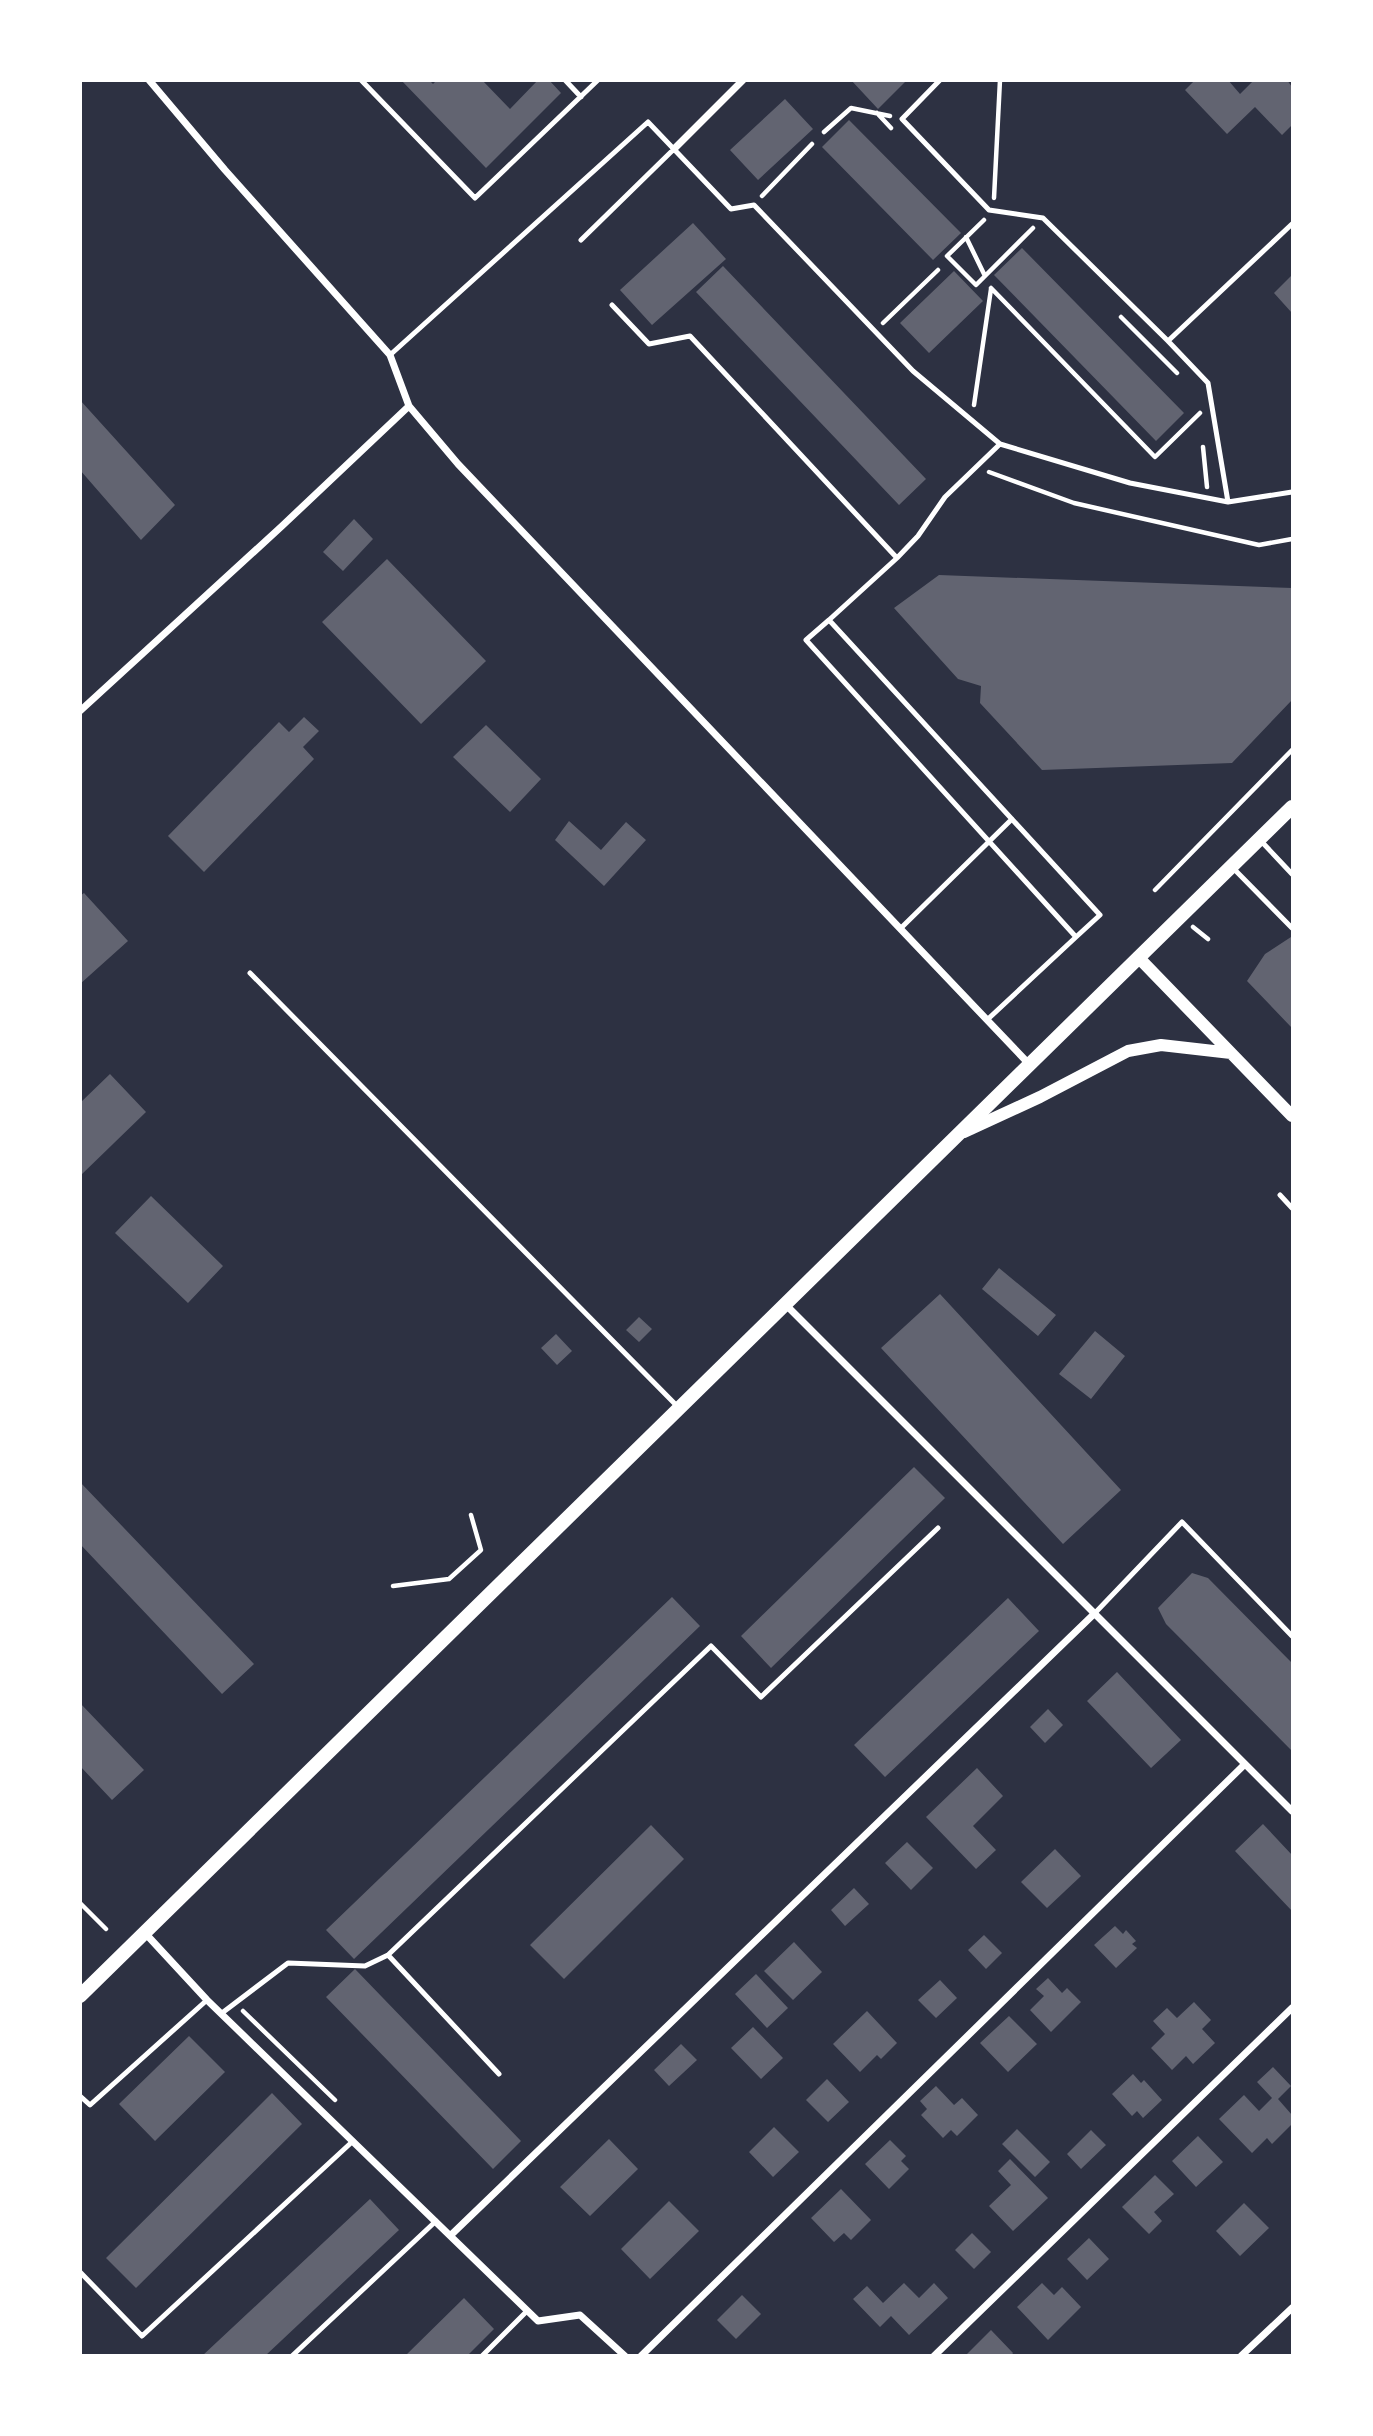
<svg xmlns="http://www.w3.org/2000/svg" width="1373" height="2436" font-family="'DM Sans',sans-serif">
  <rect width="100%" height="100%" fill="#2d3142"/>
  <path fill="#626471" d="M401,80H429L433,84L437,80H482L510,109L538,80H549L561,93L486,168Z
    M851,80H907L878,109Z
    M1195,80H1228L1240,94L1254,80H1287L1292,87V125L1282,135L1255,107L1227,134L1185,90Z
    M785,99L813,129L758,180L730,150Z
    M849,120L961,233L933,260L822,147Z
    M693,223L726,259L652,325L620,290Z
    M1022,248L1184,413L1156,441L994,275Z
    M723,266L926,479L899,505L696,292Z
    M954,271L983,301L929,353L900,323Z
    M1292,275V313L1274,293Z
    M80,400L175,505L141,540L80,470Z
    M354,519L373,539L343,571L323,552Z
    M387,559L486,661L421,724L322,622Z
    M939,575L1292,588V700L1232,763L1042,770L980,703L981,686L958,679L894,608Z
    M304,717L319,731L303,747L314,759L204,872L168,836L279,722L289,732Z
    M486,725L541,779L510,812L453,757Z
    M569,821L601,850L626,822L646,840L604,886L555,840Z
    M84,893L128,941L80,984V896Z
    M1291,937L1292,939V1028L1247,981L1265,954Z
    M110,1074L146,1112L80,1176V1103Z
    M151,1196L223,1266L188,1303L115,1233Z
    M999,1268L1056,1315L1038,1336L982,1289Z
    M940,1294L1121,1490L1063,1544L881,1348Z
    M639,1317L652,1329L639,1342L626,1330Z
    M1095,1331L1125,1356L1091,1399L1059,1374Z
    M556,1334L572,1351L557,1365L541,1348Z
    M914,1467L945,1498L771,1668L741,1636Z
    M80,1482L254,1664L222,1694L80,1544Z
    M1192,1573L1208,1578L1292,1663V1751L1166,1624L1158,1608Z
    M672,1597L700,1626L354,1959L326,1930Z
    M1008,1598L1039,1631L885,1777L854,1745Z
    M1117,1672L1181,1740L1151,1768L1087,1701Z
    M80,1703L144,1770L112,1800L80,1766Z
    M1048,1709L1063,1725L1045,1743L1030,1727Z
    M977,1768L1003,1796L973,1826L996,1850L976,1869L926,1817Z
    M1263,1824L1292,1855V1911L1235,1851Z
    M651,1825L684,1859L564,1979L530,1945Z
    M907,1842L933,1868L911,1890L885,1863Z
    M1055,1849L1081,1876L1047,1908L1021,1882Z
    M854,1888L869,1904L845,1926L831,1910Z
    M1115,1926L1123,1934L1126,1930L1136,1941L1132,1944L1137,1948L1116,1968L1094,1945Z
    M984,1935L1002,1953L986,1969L968,1950Z
    M794,1942L822,1972L793,2000L764,1971Z
    M355,1969L521,2141L493,2169L326,1997Z
    M756,1974L788,2008L767,2028L735,1994Z
    M1048,1978L1062,1993L1067,1988L1081,2002L1051,2032L1030,2010L1044,1996L1036,1989Z
    M940,1980L957,1998L936,2018L918,2000Z
    M1194,2002L1211,2020L1202,2029L1215,2043L1193,2064L1186,2056L1172,2070L1151,2048L1165,2034L1153,2021L1167,2008L1177,2018Z
    M867,2011L897,2043L881,2059L877,2055L860,2072L833,2044Z
    M1009,2016L1037,2044L1008,2072L980,2043Z
    M753,2027L783,2058L761,2079L731,2048Z
    M189,2036L225,2072L155,2141L119,2104Z
    M681,2044L697,2060L669,2086L654,2070Z
    M1273,2067L1291,2086L1278,2099L1292,2115V2124L1272,2144L1267,2138L1252,2153L1219,2119L1244,2095L1259,2111L1272,2098L1257,2082Z
    M1133,2074L1141,2083L1144,2080L1162,2100L1143,2118L1137,2111L1132,2116L1112,2094Z
    M827,2079L849,2102L828,2122L806,2100Z
    M936,2086L954,2105L962,2098L978,2115L957,2136L951,2130L943,2138L921,2115L927,2109L920,2101Z
    M272,2093L302,2124L136,2288L106,2258Z
    M774,2127L799,2152L773,2177L749,2152Z
    M1017,2129L1050,2162L1035,2177L1002,2144Z
    M1091,2130L1106,2145L1081,2169L1067,2154Z
    M1198,2136L1223,2162L1196,2187L1172,2161Z
    M609,2139L638,2169L590,2216L560,2187Z
    M890,2140L906,2156L901,2161L909,2169L889,2189L865,2164Z
    M1010,2159L1048,2198L1013,2231L989,2206L1011,2185L998,2171Z
    M1155,2175L1174,2194L1154,2212L1162,2221L1149,2234L1122,2207Z
    M841,2189L871,2220L851,2240L844,2233L834,2242L811,2218Z
    M370,2199L399,2230L265,2356H202Z
    M669,2201L699,2231L650,2279L621,2249Z
    M1244,2203L1269,2228L1240,2256L1216,2231Z
    M972,2233L991,2252L974,2269L955,2250Z
    M1089,2238L1109,2259L1087,2280L1067,2259Z
    M904,2283L919,2298L934,2283L948,2298L909,2335L891,2316L880,2327L853,2299L867,2286L883,2303Z
    M1042,2283L1054,2295L1062,2287L1081,2307L1048,2340L1017,2307Z
    M742,2295L761,2314L736,2339L717,2320Z
    M464,2298L494,2329L467,2356H405Z
    M991,2330L1013,2353L1011,2356H965Z"/>
  <g fill="none" stroke-linecap="round" stroke-linejoin="round">
    <path stroke="#fff" stroke-width="4.5" d="M877,113L891,128
      M824,132L851,108L890,116
      M762,196L812,144
      M994,198L1000,80
      M984,220L947,256L976,285L1033,228
      M966,237L985,276
      M991,288L1155,457L1200,413
      M1121,317L1177,373
      M883,323L938,270
      M974,405L991,289
      M1203,447L1207,487
      M989,472L1074,503L1259,545L1292,539
      M1155,890L1292,750
      M1193,927L1208,939
      M393,1586L449,1579L481,1550L471,1515
      M80,1903L106,1929
      M243,2011L335,2100"/>
    <path stroke="#fff" stroke-width="5" d="M361,80L475,198L598,80
      M565,80L581,97
      M940,80L902,119L989,210L1043,218L1168,341
      M581,240L674,149
      M612,305L649,344L690,336L897,558
      M390,355L648,122L731,209L754,205L913,371L1000,444L1130,483L1228,502L1292,492
      M1228,502L1208,383L1168,341L1292,224
      M829,620L806,640L1076,937L1100,915L829,620L897,558L918,536L945,497L1000,444
      M1261,841L1292,874
      M1233,868L1292,928
      M901,928L1012,819
      M250,973L678,1407
      M988,1019L1076,937
      M1280,1195L1292,1208
      M1095,1613L1182,1522L1292,1636
      M388,1955L711,1646L761,1697L938,1528
      M222,2013L288,1963L365,1966L388,1955L499,2074
      M80,2096L90,2105L207,2000
      M80,2272L142,2336L353,2141
      M292,2356L436,2221
      M482,2356L527,2311"/>
    <path stroke="#fff" stroke-width="7" d="M149,80L225,170L390,355L409,406L458,464L1029,1064
      M674,149L743,80
      M80,711L282,526L409,406
      M786,1305L1292,1811
      M145,1933L207,2000L538,2321L580,2315L625,2356
      M451,2235L1095,1613
      M641,2356L1245,1764
      M934,2356L1292,2008
      M1241,2356L1292,2308"/>
    <path stroke="#fff" stroke-width="12" d="M1138,957L1292,1116
      M964,1132L1040,1097L1128,1051L1161,1045L1231,1053"/>
    <path stroke="#fff" stroke-width="14" d="M80,1996L1292,807"/>
  </g>
  <rect width="1373" height="2436" fill="none" stroke="#ffffff" stroke-width="164"/>
</svg>
